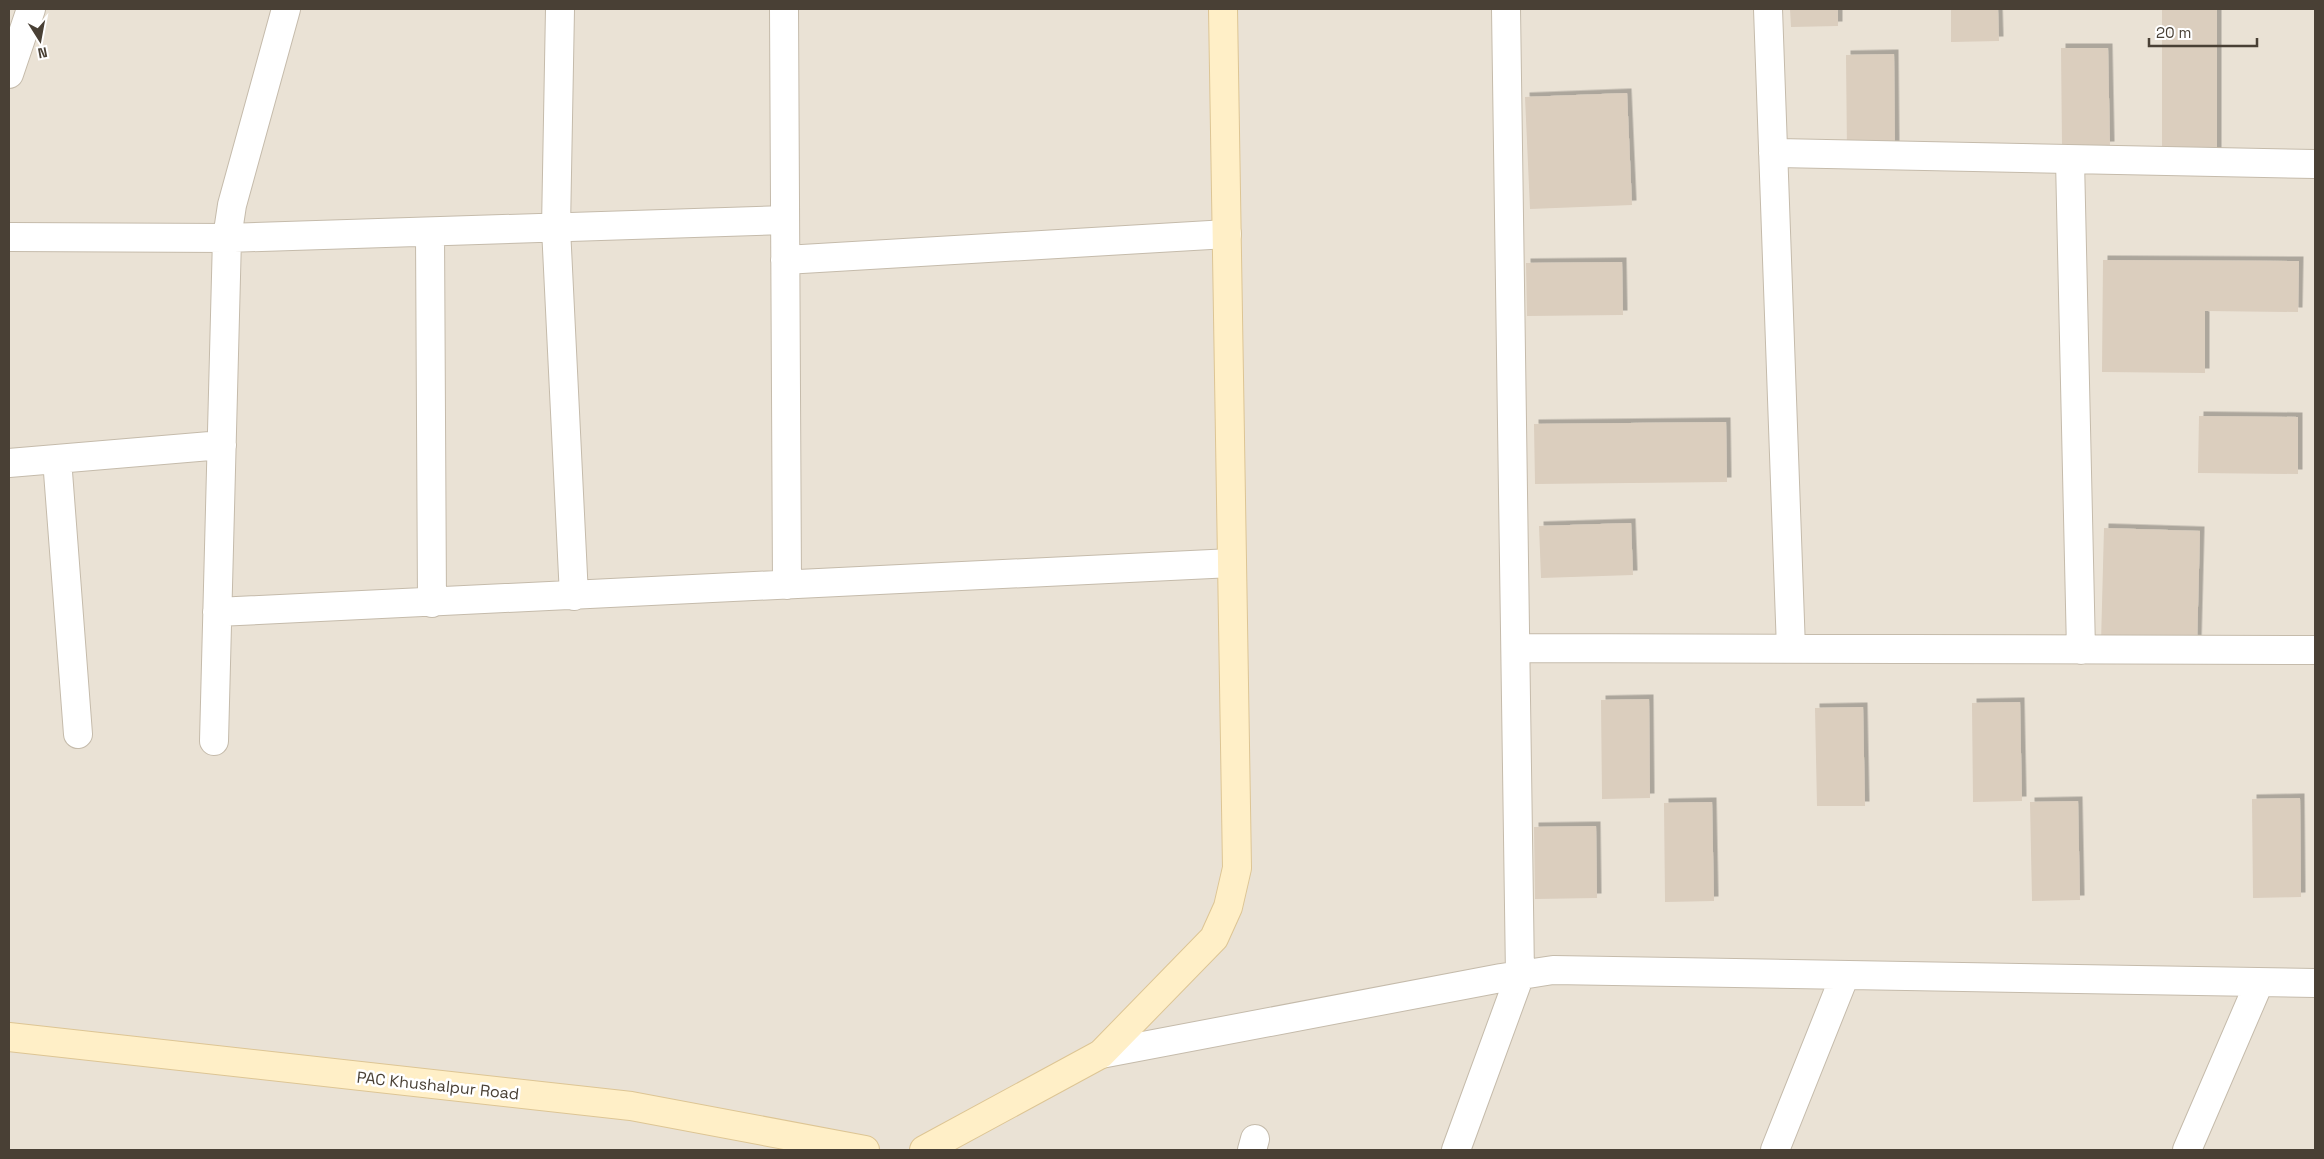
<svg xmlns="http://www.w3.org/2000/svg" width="2324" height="1159" font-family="'Space Grotesk',sans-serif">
  <defs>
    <filter id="shadow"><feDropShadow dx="4.5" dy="-4.5" stdDeviation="0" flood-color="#0004"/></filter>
  </defs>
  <rect width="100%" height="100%" fill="#f5f0e7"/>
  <path fill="#eae2d5" d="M9,9H2315V1150H9Z"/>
  <path fill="#dbcebe" filter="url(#shadow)" d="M1790,9H1838V26L1791,27Z
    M1951,9H1998L1999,41L1951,42Z
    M2162,9H2217V159H2162Z
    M2061,48H2108L2110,146L2062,147Z
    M1894,54L1895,152L1847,153L1846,55Z
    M1627,93L1632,205L1530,209L1525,97Z
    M2103,260L2299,261L2298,312L2205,311V373L2102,372Z
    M1622,262L1623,315L1527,316L1526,263Z
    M2199,416L2298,417V474L2198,473Z
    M1726,422L1727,482L1535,484L1534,424Z
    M1631,523L1633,575L1541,578L1539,526Z
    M2104,528L2200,531L2197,645L2101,643Z
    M1649,699L1650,798L1602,799L1601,700Z
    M2020,702L2022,801L1973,802L1972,703Z
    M1863,707L1865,806H1817L1815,708Z
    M2300,798L2301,897L2253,898L2252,799Z
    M2078,801L2080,900L2032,901L2030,802Z
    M1712,802L1714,901L1665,902L1664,803Z
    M1596,826L1597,898L1535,899L1534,827Z"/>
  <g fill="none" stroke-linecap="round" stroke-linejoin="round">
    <g stroke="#c5bbab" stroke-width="30">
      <path id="street" d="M560,9L556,228L574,596
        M784,9L787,585
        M1768,9L1791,649
        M9,74L31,9
        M1773,153L2315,164
        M2070,160L2081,650
        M430,233L432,603
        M9,237L227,238L785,220
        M785,260L1227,234
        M57,459L78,734
        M9,463L222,445
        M217,612L1232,563
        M1516,648L2315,650
        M214,741L227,238L232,205L286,9
        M1101,1054L1501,978L1553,970L2315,983
        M1252,1150L1255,1139
        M1456,1150L1520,975L1506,9
        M1775,1150L1845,975
        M2187,1150L2259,983"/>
    </g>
    <g stroke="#ddc594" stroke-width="30">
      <path id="secondary" d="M9,1037L631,1106L865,1150
        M924,1150L1101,1054L1214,938L1228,907L1237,868L1223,9"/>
    </g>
    <use href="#street" stroke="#fff" stroke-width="28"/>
    <use href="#secondary" stroke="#ffefc7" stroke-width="28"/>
  </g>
  <g text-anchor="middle" stroke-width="5" stroke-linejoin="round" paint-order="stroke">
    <g font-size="16" fill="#494035" stroke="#fff">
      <text transform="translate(438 1085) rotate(6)" y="6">PAC Khushalpur Road</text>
    </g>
  </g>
  <rect width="2324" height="1159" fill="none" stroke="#494035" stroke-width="20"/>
  <g transform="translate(40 40) rotate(169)" stroke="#ffffff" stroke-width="4" paint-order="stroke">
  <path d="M0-4L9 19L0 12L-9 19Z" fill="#494035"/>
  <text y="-8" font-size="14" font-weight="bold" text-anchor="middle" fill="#494035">N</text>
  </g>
  <path d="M2149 38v8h108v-8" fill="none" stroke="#494035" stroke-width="2.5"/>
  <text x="2156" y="38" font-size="15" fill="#494035" stroke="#ffffff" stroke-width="4" paint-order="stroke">20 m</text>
</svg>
